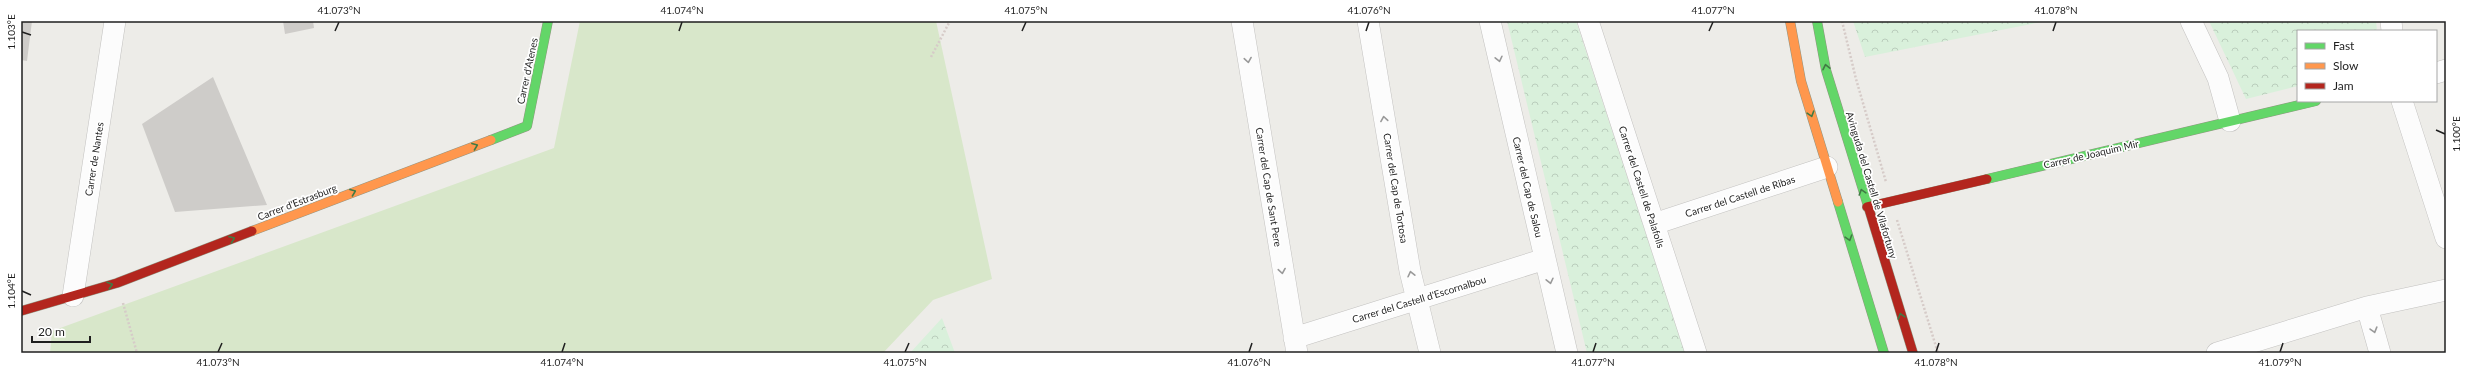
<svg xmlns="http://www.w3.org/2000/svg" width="2467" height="374" font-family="Lato,sans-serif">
  <defs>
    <pattern id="park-crowns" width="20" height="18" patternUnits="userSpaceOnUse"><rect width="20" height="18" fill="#d9f0db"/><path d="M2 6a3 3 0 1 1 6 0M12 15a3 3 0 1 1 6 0" fill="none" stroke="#bacdbc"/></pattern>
  </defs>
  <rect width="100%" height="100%" fill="#edece8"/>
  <path fill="#d8e7ca" d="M580,21H936L992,279L933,300L883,353H50L52,331L554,148Z"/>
  <path fill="url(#park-crowns)" d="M1507,21H1576L1685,353H1587Z
    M1853,21H2046L1865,57Z
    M2209,21H2376L2377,31H2298V86L2246,99Z
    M942,318L955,353H910Z"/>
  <path fill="#ceccc9" d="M21,21H32L27,61L21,60Z
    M283,21H313L314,28L285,34Z
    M213,77L267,205L175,212L142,124Z"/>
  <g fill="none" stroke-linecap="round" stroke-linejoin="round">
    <g stroke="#c3c2c0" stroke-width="22">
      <path id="street" d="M1242,21L1297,353
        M1368,21L1410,271L1430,353
        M1490,21L1567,353
        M1588,21L1696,353
        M2191,21L2218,78L2230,121
        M2391,21L2392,31
        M2436,73L2446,70
        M2402,101L2446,238
        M1654,224L1827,167
        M73,296L115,21
        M2367,307L2380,353
        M1294,338L1545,259
        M2217,353L2367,307L2446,290"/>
    </g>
    <g stroke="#929582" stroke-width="10">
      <path id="fast" d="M1817,21L1826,70L1869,209
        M491,140L527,126L548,21
        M1987,179L2316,101
        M1838,202L1884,353"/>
    </g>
    <g stroke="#929582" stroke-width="10">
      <path id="slow" d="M1790,21L1801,81L1838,202
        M252,231L491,140"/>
    </g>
    <g stroke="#929582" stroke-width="10">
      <path id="jam" d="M1867,207L1987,179
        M1869,209L1913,353
        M21,311L117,283L252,231"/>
    </g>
    <path stroke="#d6cbc8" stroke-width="2.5" stroke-dasharray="2 2" stroke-linecap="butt" d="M1842,21L1856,79L1886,182
      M931,57L950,21
      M1897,220L1938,353
      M123,303L137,353"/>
    <use href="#street" stroke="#fcfcfc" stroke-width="21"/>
    <use href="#fast" stroke="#63d668" stroke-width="9"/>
    <use href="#slow" stroke="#ff974d" stroke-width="9"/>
    <use href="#jam" stroke="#b3261e" stroke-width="9"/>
  </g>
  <defs><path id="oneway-chevron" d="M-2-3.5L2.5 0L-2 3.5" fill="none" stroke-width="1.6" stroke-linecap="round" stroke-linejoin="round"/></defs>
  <g stroke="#999">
    <use href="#oneway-chevron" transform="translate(1499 59) rotate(77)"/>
    <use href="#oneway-chevron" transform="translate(1248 60) rotate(81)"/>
    <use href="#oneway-chevron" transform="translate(1384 119) rotate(-99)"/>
    <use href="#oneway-chevron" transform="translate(1282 271) rotate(81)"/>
    <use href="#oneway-chevron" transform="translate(1411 274) rotate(-103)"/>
    <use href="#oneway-chevron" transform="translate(1550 281) rotate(77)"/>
    <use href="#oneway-chevron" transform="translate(2374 330) rotate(74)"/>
  </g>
  <g stroke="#417a44">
    <use href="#oneway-chevron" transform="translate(1826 67) rotate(-102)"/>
    <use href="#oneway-chevron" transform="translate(1811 114) rotate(73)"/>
    <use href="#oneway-chevron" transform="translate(475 146) rotate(-21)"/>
    <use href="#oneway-chevron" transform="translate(353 192) rotate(-21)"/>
    <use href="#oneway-chevron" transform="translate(1862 192) rotate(-107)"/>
    <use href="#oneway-chevron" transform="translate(1849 238) rotate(73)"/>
    <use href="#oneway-chevron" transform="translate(232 239) rotate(-21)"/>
    <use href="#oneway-chevron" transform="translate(110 285) rotate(-17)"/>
    <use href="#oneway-chevron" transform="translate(1901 316) rotate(-107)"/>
  </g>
  <path fill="none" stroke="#1f1f1f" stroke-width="1.5" d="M335,31L339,22M679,31L682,22M1022,31L1026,22M1366,31L1369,22M1709,31L1713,22M2053,31L2056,22M22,32L31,35M2436,130L2445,134M22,291L31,295M218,352L222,343M562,352L565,343M905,352L909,343M1249,352L1252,343M1593,352L1596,343M1936,352L1939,343M2280,352L2283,343"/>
  <g text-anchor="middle" stroke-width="3.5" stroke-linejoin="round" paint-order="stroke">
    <g font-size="10" fill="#1f1f1f" stroke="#fff">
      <text transform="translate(527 71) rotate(-78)" y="4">Carrer d'Atenes</text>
      <text transform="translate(2091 154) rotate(-13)" y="4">Carrer de Joaquim Mir</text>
      <text transform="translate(94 159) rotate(-81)" y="4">Carrer de Nantes</text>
      <text transform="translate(1872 185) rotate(73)" y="4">Avinguda del Castell de Vilafortuny</text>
      <text transform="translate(1269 187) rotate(81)" y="4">Carrer del Cap de Sant Pere</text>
      <text transform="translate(1528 187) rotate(77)" y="4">Carrer del Cap de Salou</text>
      <text transform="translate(1642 187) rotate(72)" y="4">Carrer del Castell de Palafolls</text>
      <text transform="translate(1396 188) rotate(81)" y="4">Carrer del Cap de Tortosa</text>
      <text transform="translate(1740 196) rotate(-18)" y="4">Carrer del Castell de Ribas</text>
      <text transform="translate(297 202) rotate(-21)" y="4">Carrer d'Estrasburg</text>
      <text transform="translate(1419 299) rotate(-17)" y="4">Carrer del Castell d'Escornalbou</text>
    </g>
  </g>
  <rect width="2467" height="374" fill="none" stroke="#ffffff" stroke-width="44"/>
  <rect x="2297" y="30" width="140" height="72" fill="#ffffff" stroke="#a5a5a5"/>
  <rect x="2305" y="43" width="20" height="6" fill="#63d668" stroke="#a5a5a5"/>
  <text x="2333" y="50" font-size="12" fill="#1f1f1f">Fast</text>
  <rect x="2305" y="63" width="20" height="6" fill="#ff974d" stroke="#a5a5a5"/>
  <text x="2333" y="70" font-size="12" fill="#1f1f1f">Slow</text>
  <rect x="2305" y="83" width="20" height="6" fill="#b3261e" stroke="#a5a5a5"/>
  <text x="2333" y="90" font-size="12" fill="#1f1f1f">Jam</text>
  <path d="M32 336v6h58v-6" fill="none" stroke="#1f1f1f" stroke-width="2"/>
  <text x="38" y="336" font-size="12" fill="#1f1f1f" stroke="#ffffff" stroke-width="3" paint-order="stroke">20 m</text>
  <rect x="22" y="22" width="2423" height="330" fill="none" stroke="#1f1f1f" stroke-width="1.5"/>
  <g font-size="10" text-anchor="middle" fill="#1f1f1f">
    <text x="339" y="14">41.073°N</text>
    <text x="682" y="14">41.074°N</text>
    <text x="1026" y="14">41.075°N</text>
    <text x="1369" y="14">41.076°N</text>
    <text x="1713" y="14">41.077°N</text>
    <text x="2056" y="14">41.078°N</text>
    <text transform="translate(11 32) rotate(-90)" y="4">1.103°E</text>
    <text transform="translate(2456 134) rotate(-90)" y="4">1.100°E</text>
    <text transform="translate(11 291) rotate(-90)" y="4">1.104°E</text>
    <text x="218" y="366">41.073°N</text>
    <text x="562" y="366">41.074°N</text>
    <text x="905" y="366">41.075°N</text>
    <text x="1249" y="366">41.076°N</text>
    <text x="1593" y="366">41.077°N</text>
    <text x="1936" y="366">41.078°N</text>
    <text x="2280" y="366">41.079°N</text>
  </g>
</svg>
